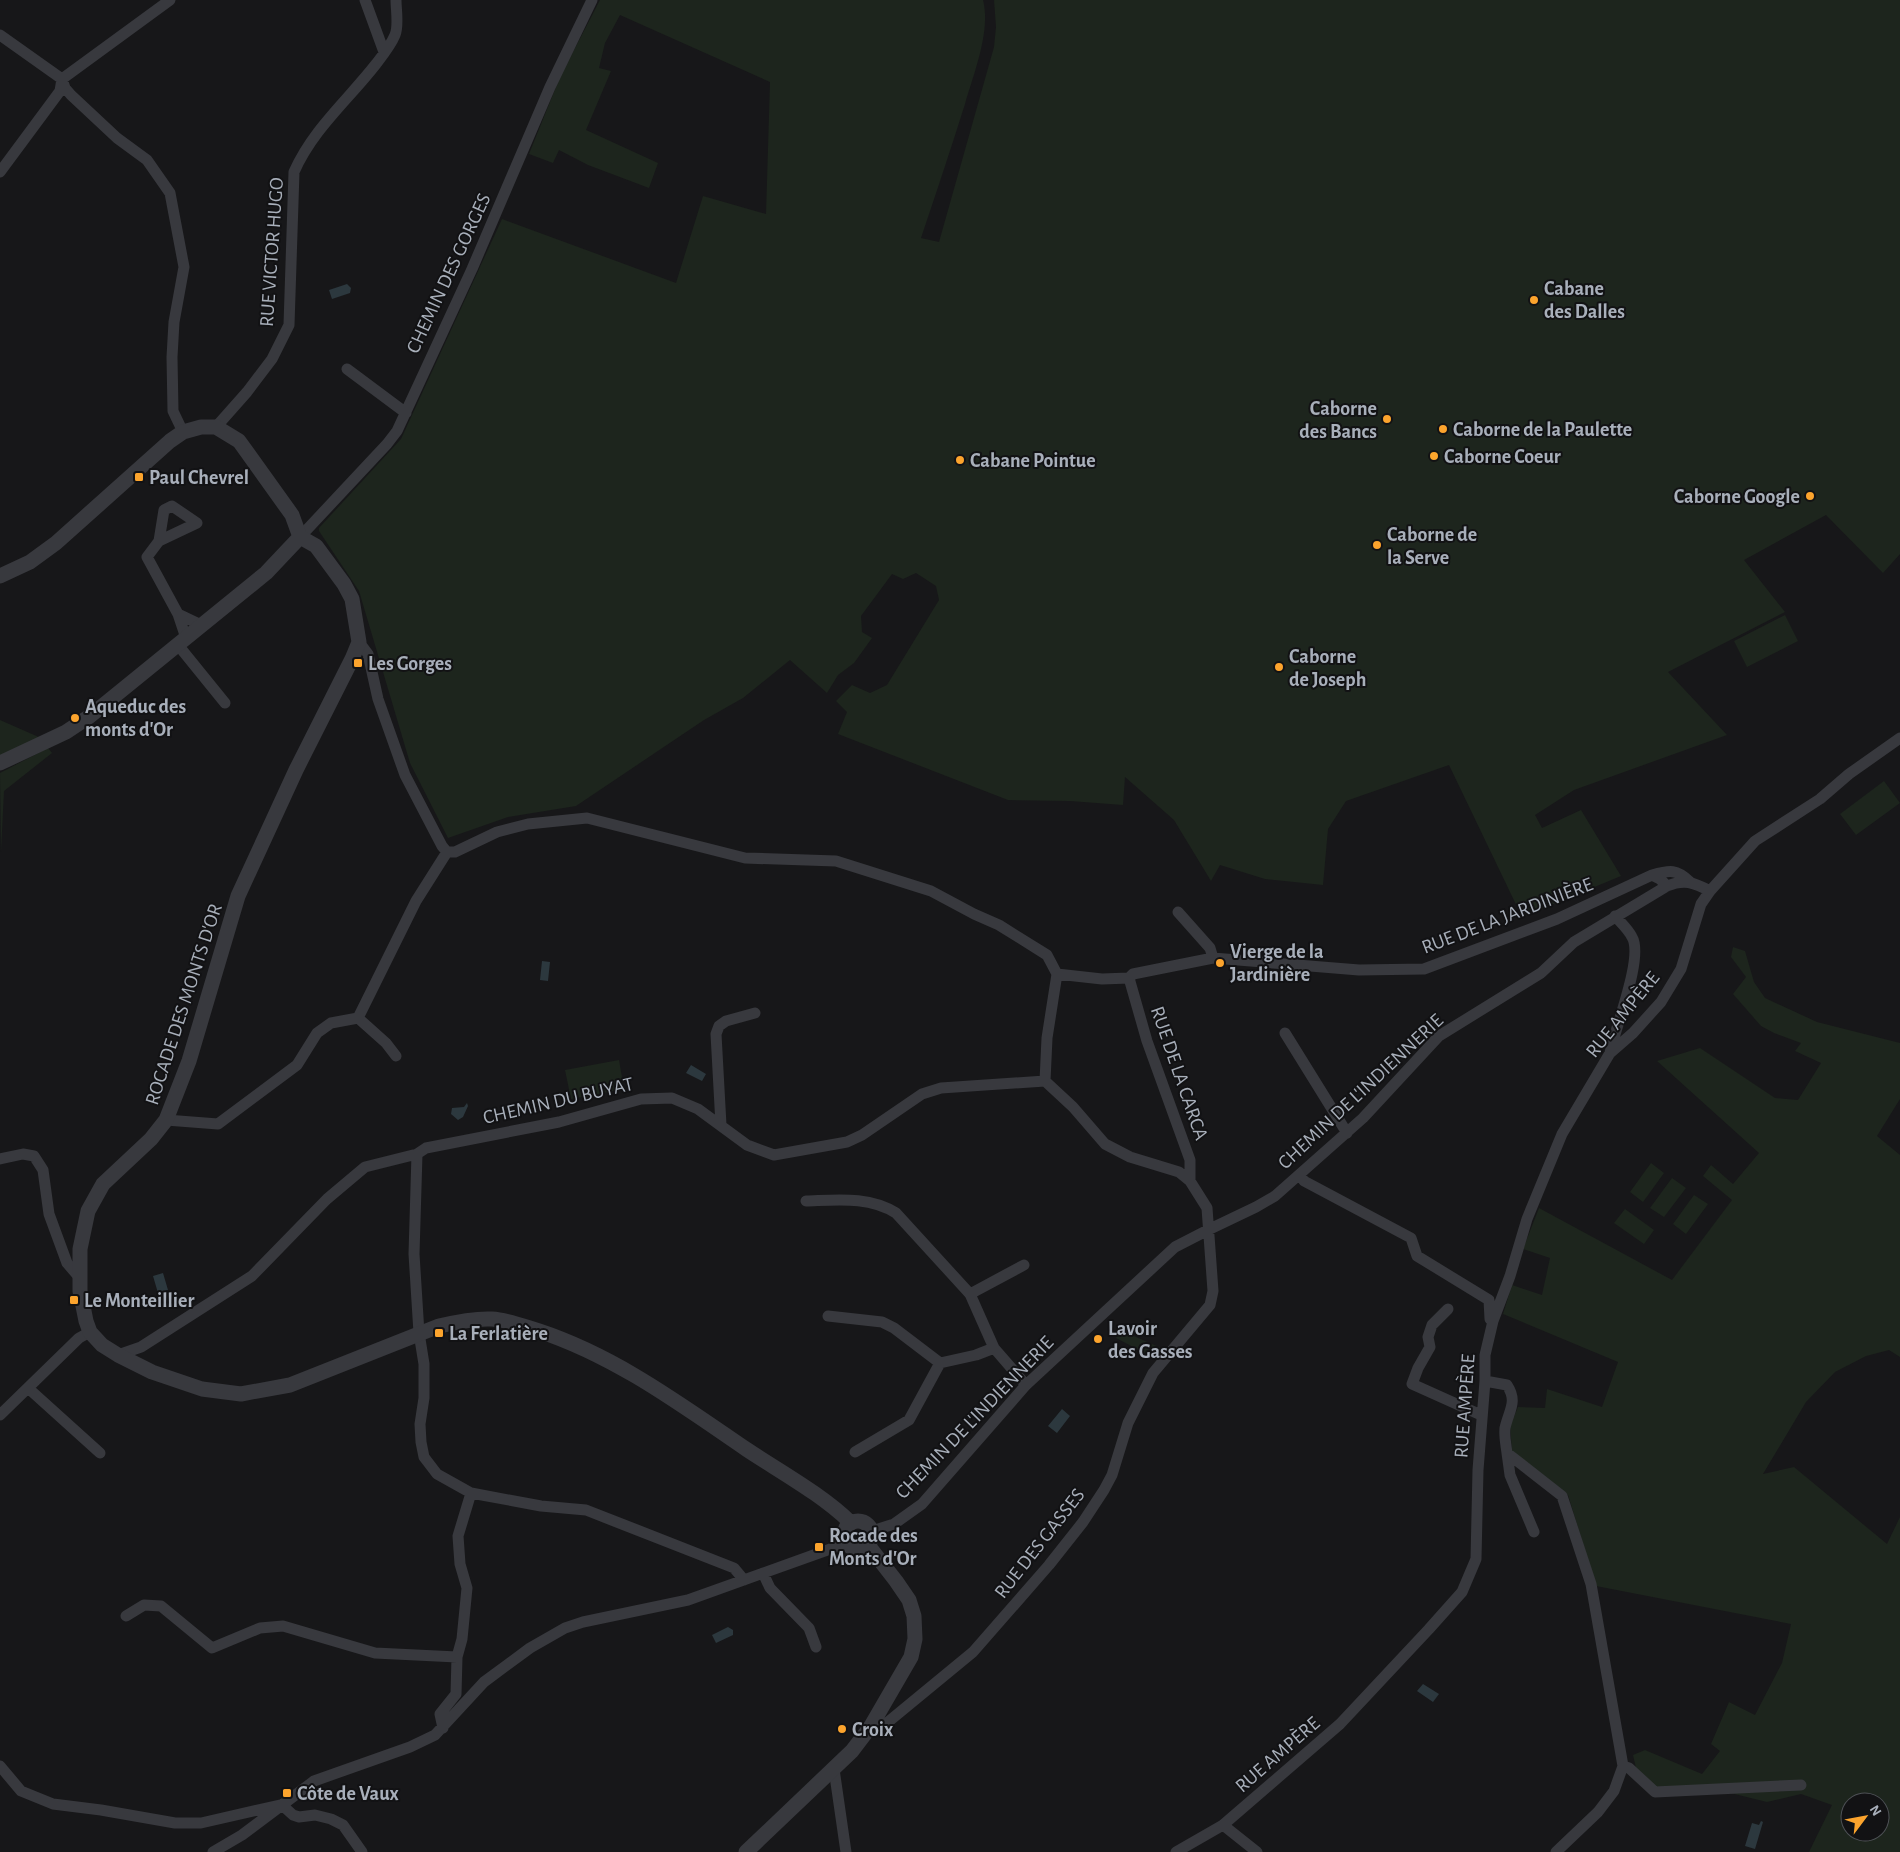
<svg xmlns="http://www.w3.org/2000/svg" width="1900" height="1852" font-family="'Alegreya Sans',sans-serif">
  <rect width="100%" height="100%" fill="#171719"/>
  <path fill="#1d251d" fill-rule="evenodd" d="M600,0H983C991,31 974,73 965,104C951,149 936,193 921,238L939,242L994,47L996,27L994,0H1900V554L1883,573L1826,515L1744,560L1785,612L1668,672L1727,735L1574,790L1535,815L1542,828L1581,810L1621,876L1522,917L1449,765L1346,801L1328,829L1323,885L1265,879L1220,865L1211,881L1174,820L1125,777L1123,805L1070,801L1008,800L838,734L847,712L836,701L852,685L870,693L887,685L939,600L936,586L916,573L903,579L892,574L861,616L862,632L872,638L854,663L838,675L827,693L790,660L743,698L704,720L576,806L508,817L448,838L410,763L359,591L319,531V528L401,439L502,219L676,283L703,196L766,214L770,82L620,15L605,43L599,68L611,71L586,130L658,163L649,188L588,165L559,150L553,163L529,154L560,77Z
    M1785,615L1798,641L1747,667L1734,641Z
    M0,720L41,738L0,757Z
    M48,748L52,753L4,791L1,852L0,773Z
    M1884,781L1900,803L1856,835L1840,814Z
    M1733,947L1745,951L1754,982L1765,998L1817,1022L1900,1043V1099L1877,1136L1900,1155V1357L1889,1350L1866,1356L1835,1372L1806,1402L1763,1474L1794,1467L1887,1544L1900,1517V1852H1809L1832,1805L1801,1794L1767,1802L1702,1786L1655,1788L1636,1768L1633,1755L1645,1750L1702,1774L1720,1751L1711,1744L1729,1702L1755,1715L1782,1663L1791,1624L1596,1586L1568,1495L1512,1451L1510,1426L1518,1407L1545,1408L1547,1389L1602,1407L1618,1362L1503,1314L1512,1285L1542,1295L1550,1258L1523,1249L1539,1208L1672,1280L1732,1200L1703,1176L1711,1165L1733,1184L1759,1153L1657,1061L1700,1048L1775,1098L1798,1100L1821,1063L1795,1051L1801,1043L1774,1033L1761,1026L1733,994L1746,977L1731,957ZM1850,1802H1880V1832H1850Z
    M619,1060L624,1089L571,1099L565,1070Z
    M1651,1163L1664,1173L1643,1202L1630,1192Z
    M1672,1178L1686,1188L1664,1217L1650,1208Z
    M1694,1195L1708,1204L1686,1234L1673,1224Z
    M1625,1209L1654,1230L1644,1244L1614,1223Z
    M1120,1330L1168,1351L1160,1361L1116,1338Z"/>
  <path fill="#2c383e" d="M347,284L351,288L350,293L332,299L329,290Z
    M542,961L550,962L548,981L540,980Z
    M691,1065L706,1074L702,1081L686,1073Z
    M467,1103L468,1106L463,1117L458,1120L451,1114L452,1108L464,1107Z
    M163,1273L168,1290L158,1293L153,1276Z
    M1062,1409L1070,1416L1057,1433L1048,1426Z
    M728,1627L733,1630V1635L716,1643L712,1635Z
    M1423,1684L1439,1694L1433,1702L1417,1691Z
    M1761,1821L1763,1822L1755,1849L1745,1846L1752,1823L1759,1825Z"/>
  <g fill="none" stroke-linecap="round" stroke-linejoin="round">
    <path stroke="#38393e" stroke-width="11" d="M365,0L384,52
      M0,35L62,79L170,0
      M62,79L65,88L71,95L117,138L147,160L170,193L184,267L174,322L172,357L173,411L183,432
      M0,172L60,91L62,79
      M347,369L406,413
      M216,427L247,392L272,359L289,325L294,172C313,129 348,100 376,64C383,55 391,45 395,35C399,26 396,10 396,0
      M300,537L387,444L397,431L472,269L550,87L592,0
      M159,541L164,510L172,506L197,523L159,541L147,557L178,614L186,638
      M178,614L201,625
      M359,642L368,654L378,699L405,775L442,846L447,852H455L497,832L528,824L587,818L745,858L836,861L931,891L974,914L999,925L1047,955L1057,974
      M178,645L225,703
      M1667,886L1660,879L1652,875C1670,870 1677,869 1690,882
      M1178,912L1210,948L1213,958
      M1057,974L1102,979L1129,978L1133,974L1213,958L1359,970L1424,969L1557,919L1652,875
      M1129,978L1147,1041L1190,1160V1181
      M358,1018L386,1043L396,1056
      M1285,1033L1347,1133
      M1610,1053C1615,1028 1644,957 1632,937C1628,929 1620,922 1615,916
      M166,1120L218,1124L297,1065L317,1033L331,1023L358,1018L416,901L447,852
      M721,1125L716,1034L719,1026L726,1021L755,1013
      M417,1154L414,1254L419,1333L424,1364V1398L420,1424L421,1442L424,1457L437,1474L471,1493L541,1506L586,1510L734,1568L744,1580
      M0,1159L23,1154L34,1156L43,1170L49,1214L67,1263L79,1277
      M1300,1175L1304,1181L1411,1238L1417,1256L1489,1300L1490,1319L1492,1321
      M806,1201C837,1200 869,1196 896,1213L970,1294L994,1348L1026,1385
      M970,1294L1024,1265
      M1448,1309L1432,1325L1428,1337L1430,1347L1418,1368L1412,1384L1481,1415
      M828,1316L882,1322L894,1328L940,1363L976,1355L994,1348
      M118,1355L141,1347L252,1276L327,1199L365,1167L417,1154L426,1148L559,1122L641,1099L672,1098L698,1109L747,1145L774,1155L847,1142L862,1135L922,1094L941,1088L1045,1081
      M1485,1381L1507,1385C1518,1402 1509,1410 1505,1428C1504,1436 1506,1445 1507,1453L1562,1496L1591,1584L1623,1766L1614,1791L1598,1812L1556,1852
      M28,1388L100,1453
      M0,1415L79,1338L90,1332
      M855,1452L909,1420L940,1363
      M1507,1453L1510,1475L1534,1532
      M872,1531L894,1524L922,1504L1026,1385L1175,1247L1210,1229L1256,1207L1275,1196L1363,1118L1439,1036L1541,973L1574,942L1667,886C1684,879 1693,882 1710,891
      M763,1573L770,1588L809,1628L816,1647
      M126,1616L144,1605L161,1606L212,1648L260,1628L283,1626L375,1653L457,1657
      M871,1726L888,1722L973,1652L1049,1565L1083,1522L1104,1490L1112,1475L1128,1423L1153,1373L1210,1305L1213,1291L1207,1208L1190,1181L1179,1172L1130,1157L1105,1144L1073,1107L1045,1081L1047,1038L1057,974
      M443,1728L440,1714L456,1694L457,1657L462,1639L467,1588L460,1564L458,1536L471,1493
      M0,1766L21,1791L53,1804L101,1810L175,1823H201L280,1805
      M1623,1766L1629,1768L1655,1792L1801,1785
      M834,1769L846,1852
      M282,1805L293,1815L299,1817L315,1815L331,1819L343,1825L362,1852
      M1223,1825L1257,1852
      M213,1852L242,1835L314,1781L410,1747L435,1735L484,1682L530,1648L565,1628L583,1622L688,1600L847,1543
      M1176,1852L1223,1825L1340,1724L1429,1629L1462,1592L1476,1559L1478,1470L1485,1381V1355L1493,1321L1510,1276L1527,1219L1562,1134L1610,1053L1633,1033L1661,1002L1681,969L1701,904L1710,891L1755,841L1820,799L1849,774L1900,738"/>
    <path stroke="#38393e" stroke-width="15" d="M0,576L30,562L56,543L170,441L183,432L201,427H216L239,441L292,515L300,537L316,546L344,584L352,599L359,642L352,659L296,770L238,896L189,1061L166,1120L151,1139L103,1184L88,1211L80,1249V1291L86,1321L90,1332L102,1345L118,1355L152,1372L202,1389L241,1394L290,1385L439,1326C456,1322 474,1318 492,1319C508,1320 523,1326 539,1331C615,1356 680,1404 746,1449C779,1471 823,1495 851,1523
      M0,763L66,732L90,716L266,573L300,537
      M844 1535a14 14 0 1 1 28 0a14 14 0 1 1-28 0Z
      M746,1852L852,1751L871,1726L911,1657L915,1639L914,1616L909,1600L896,1581L868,1545"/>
  </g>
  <g fill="#fca42d" stroke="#121214" stroke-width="2">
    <circle cx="1534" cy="300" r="5"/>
    <circle cx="1387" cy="419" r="5"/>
    <circle cx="1443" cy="429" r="5"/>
    <circle cx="1434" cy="456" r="5"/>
    <circle cx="960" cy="460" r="5"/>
    <rect x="134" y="472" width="10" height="10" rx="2.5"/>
    <circle cx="1810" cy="496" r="5"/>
    <circle cx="1377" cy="545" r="5"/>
    <rect x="353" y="658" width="10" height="10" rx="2.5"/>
    <circle cx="1279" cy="667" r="5"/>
    <circle cx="75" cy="718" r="5"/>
    <circle cx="1220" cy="963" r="5"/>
    <rect x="69" y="1295" width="10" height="10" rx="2.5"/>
    <rect x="434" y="1328" width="10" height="10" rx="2.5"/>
    <circle cx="1098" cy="1339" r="5"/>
    <rect x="814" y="1542" width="10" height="10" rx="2.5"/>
    <circle cx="842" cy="1729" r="5"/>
    <rect x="282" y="1788" width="10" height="10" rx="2.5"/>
  </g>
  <g text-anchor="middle" stroke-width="4" stroke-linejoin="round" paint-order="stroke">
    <g font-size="20" fill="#a8afba" stroke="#121214">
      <text transform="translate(271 252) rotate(-86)" y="7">RUE VICTOR HUGO</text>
      <text transform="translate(448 273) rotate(-65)" y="7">CHEMIN DES GORGES</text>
      <text transform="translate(1507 915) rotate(-21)" y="7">RUE DE LA JARDINIÈRE</text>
      <text transform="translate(183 1004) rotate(-72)" y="7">ROCADE DES MONTS D'OR</text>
      <text transform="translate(1622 1014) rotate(-51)" y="7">RUE AMPÈRE</text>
      <text transform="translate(1180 1073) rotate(71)" y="7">RUE DE LA CARCA</text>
      <text transform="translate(1360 1091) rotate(-43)" y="7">CHEMIN DE L'INDIENNERIE</text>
      <text transform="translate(558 1100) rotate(-13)" y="7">CHEMIN DU BUYAT</text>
      <text transform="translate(1464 1406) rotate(-86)" y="7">RUE AMPÈRE</text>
      <text transform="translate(974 1417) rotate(-46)" y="7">CHEMIN DE L'INDIENNERIE</text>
      <text transform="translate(1039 1543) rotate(-52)" y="7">RUE DES GASSES</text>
      <text transform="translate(1277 1754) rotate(-41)" y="7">RUE AMPÈRE</text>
    </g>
    <g font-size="20" font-weight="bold" fill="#a8afba" stroke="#121214" text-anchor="start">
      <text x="1544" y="295">Cabane<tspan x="1544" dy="23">des Dalles</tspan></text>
      <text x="1377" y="415" text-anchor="end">Caborne<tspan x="1377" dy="23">des Bancs</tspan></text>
      <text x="1453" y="436">Caborne de la Paulette</text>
      <text x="1444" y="463">Caborne Coeur</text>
      <text x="970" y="467">Cabane Pointue</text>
      <text x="149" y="484">Paul Chevrel</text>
      <text x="1800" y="503" text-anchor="end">Caborne Google</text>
      <text x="1387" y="541">Caborne de<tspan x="1387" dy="23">la Serve</tspan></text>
      <text x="1289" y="663">Caborne<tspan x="1289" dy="23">de Joseph</tspan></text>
      <text x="368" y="670">Les Gorges</text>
      <text x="85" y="713">Aqueduc des<tspan x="85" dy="23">monts d'Or</tspan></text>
      <text x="1230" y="958">Vierge de la<tspan x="1230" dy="23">Jardinière</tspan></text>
      <text x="84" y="1307">Le Monteillier</text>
      <text x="1108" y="1335">Lavoir<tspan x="1108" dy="23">des Gasses</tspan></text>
      <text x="449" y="1340">La Ferlatière</text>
      <text x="829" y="1542">Rocade des<tspan x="829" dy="23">Monts d'Or</tspan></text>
      <text x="852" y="1736">Croix</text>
      <text x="297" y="1800">Côte de Vaux</text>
    </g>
  </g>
  <g transform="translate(1865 1817) rotate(58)"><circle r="24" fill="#121214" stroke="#4e5156"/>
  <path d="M0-4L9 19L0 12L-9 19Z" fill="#fca42d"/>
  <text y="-8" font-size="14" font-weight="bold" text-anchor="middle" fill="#a8afba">N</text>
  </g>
</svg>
